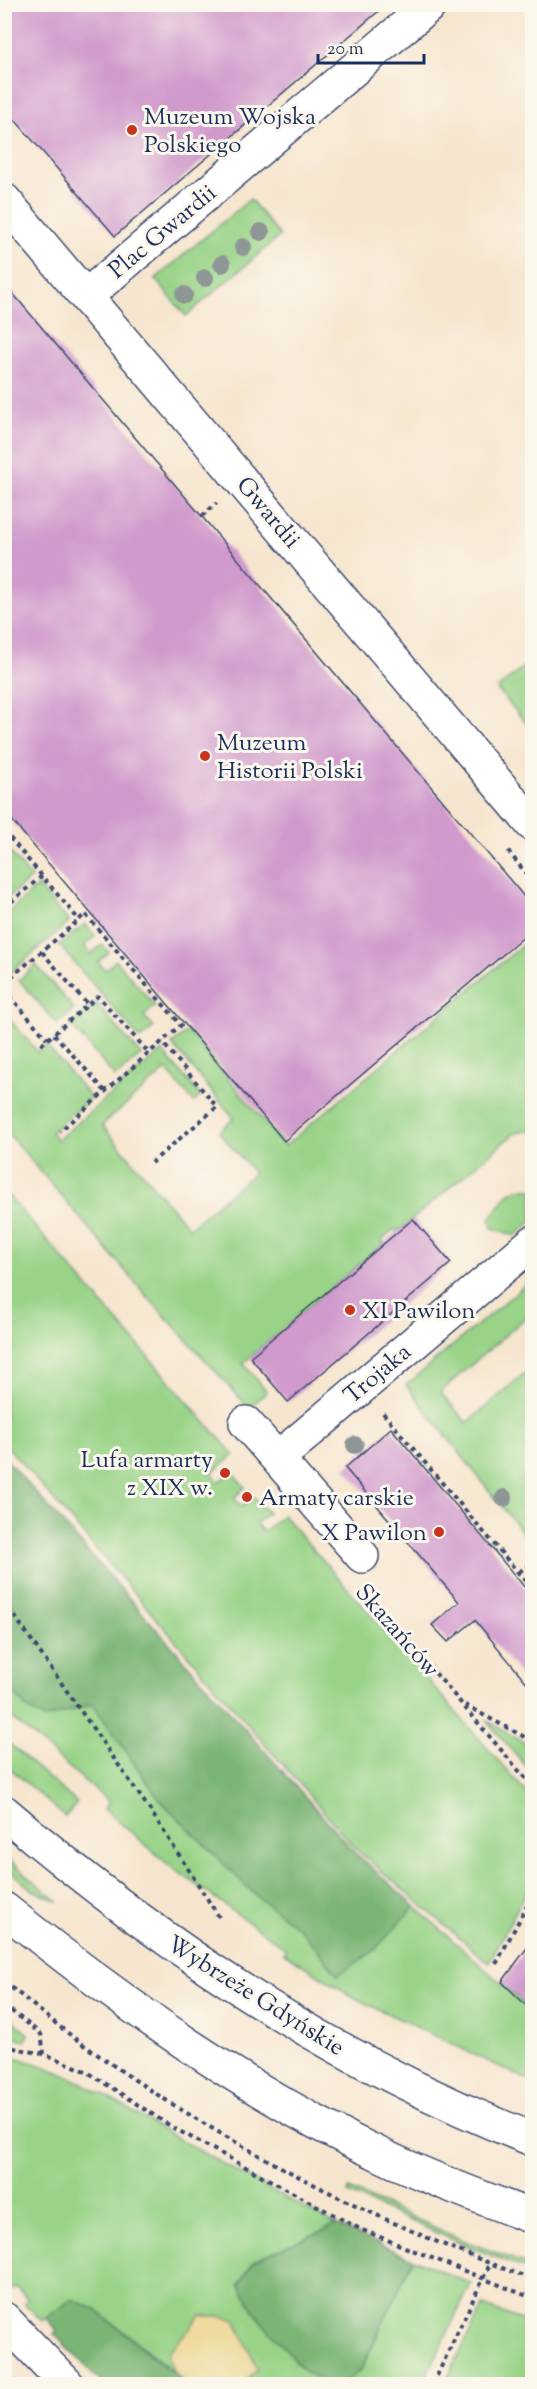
<svg xmlns="http://www.w3.org/2000/svg" width="537" height="2389" font-family="'Sorts Mill Goudy',serif">
  <rect width="100%" height="100%" fill="#fbf7ec"/>
  <filter id="ink" filterUnits="userSpaceOnUse"><feTurbulence type="fractalNoise" baseFrequency=".0167" numOctaves="2"/><feDisplacementMap in="SourceGraphic" scale="12" xChannelSelector="R" yChannelSelector="G"/><feConvolveMatrix kernelMatrix="1 2 1 2 8 2 1 2 1" color-interpolation-filters="sRGB"/></filter>
  <filter id="wash" filterUnits="userSpaceOnUse"><feTurbulence type="fractalNoise" baseFrequency=".008" numOctaves="4" result="noise"/><feDisplacementMap in="SourceGraphic" scale="24" xChannelSelector="R" yChannelSelector="G"/><feGaussianBlur stdDeviation="1.35" result="paint"/><feColorMatrix in="noise" values="0 0 0 0 0 0 0 0 0 0 0 0 0 0 0 0 0 1.4 0 .05"/><feComposite in="paint" operator="in"/></filter>
  <g filter="url(#wash)">
    <rect width="100%" height="100%" fill="#f6e5ce"/>
    <path fill="#98d387" stroke="#5a8172" stroke-width="1.5" d="M250,199L280,236L186,316L155,279Z
      M532,660V659V730L497,689Z
      M5,846L31,878L8,898L5,894Z
      M38,886L69,922L5,977V915Z
      M85,924L95,936L84,946L91,954L102,944L109,952L98,962L105,970L116,960L155,1006L144,1016L154,1027L140,1039L59,945Z
      M532,937V1130L515,1133L397,1232L394,1229L382,1240L384,1243L243,1363L267,1392L249,1408L145,1294L5,1130L4,1013L38,1052L46,1045L91,1098L51,1132L57,1140L162,1051L201,1096L194,1102L166,1070L102,1125L189,1228L254,1173L219,1132L234,1118L172,1044L188,1031L285,1146Z
      M36,965L74,1009L57,1024L19,980Z
      M96,1003L141,1055L115,1077L71,1025Z
      M518,1189H532V1222L515,1236L492,1228L490,1219L508,1194Z
      M4,1191L234,1455L212,1473L219,1482L232,1472L245,1487L234,1498L242,1507L254,1497L268,1513L256,1523L263,1532L283,1515L532,1799V1880L489,1963L357,1850L5,1444Z
      M532,1279V1312L440,1392L467,1423L532,1367V1545L406,1385Z
      M4,1457L354,1852L532,2011V2082L357,1999L284,1953L286,1949L170,1866L104,1809L109,1802L5,1712Z
      M486,1720L532,1747V1773Z
      M5,1740L77,1803L65,1817L5,1764Z
      M4,1857H5L59,1902L31,1889L5,1866Z
      M5,2012L29,2035L25,2041L5,2036Z
      M5,2055C65,2067 115,2102 168,2133C224,2165 280,2195 336,2225L254,2260L304,2371L329,2384H242L258,2369L168,2353L173,2371L96,2310L46,2318L42,2321L24,2303L28,2300L17,2287L13,2290L5,2282Z
      M349,2189L465,2241L532,2266V2271L462,2244L348,2193Z
      M413,2259L471,2284L423,2384H342L361,2370Z
      M483,2306L532,2324V2371L516,2384H444Z"/>
    <path fill="#7ab574" stroke="#4a7269" stroke-width="1.5" d="M4,1457L354,1852L415,1906L374,1951L338,1975L300,1929L255,1895L159,1799L93,1704L44,1719L26,1708L5,1683Z
      M336,2225L413,2259L361,2370L342,2384H329L304,2371L260,2320L239,2285L254,2260Z
      M72,2299L96,2310L186,2384H103L54,2334L57,2330L46,2318Z"/>
    <path fill="#eeda9e" stroke="#84847e" stroke-width="1.5" d="M200,2316H218L235,2320L258,2369L242,2384H186L173,2371L168,2353Z"/>
    <g id="blocks">
      <path fill="#d09acc" d="M4,4H387L115,236L4,107Z
        M4,283L532,906V930L284,1141L4,811Z
        M413,1219L451,1263L288,1402L250,1357Z
        M391,1428L532,1596V1689L475,1620L448,1642L432,1625L459,1602L345,1468Z
        M532,1941V2011L502,1982Z"/>
    </g>
  </g>
  <g filter="url(#ink)">
    <use href="#blocks" fill-opacity="0" stroke="#3c4a6f" stroke-width="1.5"/>
    <g fill="none" stroke-linecap="round" stroke-linejoin="round">
      <g stroke="#3c4a6f" stroke-width="36">
        <path id="minor" d="M4,200L532,824
          M86,296L431,4
          M246,1423L362,1556
          M278,1458L532,1243
          M4,2319L67,2384"/>
      </g>
      <g stroke="#3c4a6f" stroke-width="36">
        <path id="major" d="M4,1812C163,1948 337,2063 532,2139
          M4,1909C122,2003 248,2093 385,2157C433,2180 483,2198 532,2217"/>
      </g>
      <path stroke="#3c4a6f" stroke-width="4" stroke-dasharray="4.5 4.5" stroke-linecap="butt" d="M202,516L217,503
        M4,831L79,920L85,914L181,1025L60,1131
        M508,851L532,881
        M4,908L42,876
        M42,952L88,1005
        M4,983L79,920
        M4,989L47,1039
        M54,1034L105,1091
        M41,1045L98,996L149,1053
        M151,1163L217,1107L162,1042
        M383,1413L532,1589
        M519,1572L532,1563
        M365,1591L532,1786
        M4,1601L150,1810L219,1917
        M465,1705L532,1741
        M496,1964L532,1896
        M4,1982C34,2005 63,2031 94,2052C229,2147 377,2223 532,2279
        M4,2005L41,2034L44,2054L86,2071L172,2127L360,2229L532,2298
        M4,2046L44,2054
        M433,2384L490,2264
        M526,2384L532,2380"/>
      <use href="#minor" stroke="#fff" stroke-width="33"/>
      <use href="#major" stroke="#fff" stroke-width="33"/>
    </g>
    <g fill="#8f9796">
      <circle cx="261" cy="232" r="9"/>
      <circle cx="243" cy="247" r="9"/>
      <circle cx="222" cy="264" r="9"/>
      <circle cx="205" cy="278" r="9"/>
      <circle cx="184" cy="295" r="9"/>
      <circle cx="355" cy="1445" r="9"/>
      <circle cx="504" cy="1498" r="9"/>
    </g>
  </g>
  <g fill="#c8321e" stroke="#fbf7ec" stroke-width="2">
    <circle cx="132" cy="130" r="6"/>
    <circle cx="205" cy="756" r="6"/>
    <circle cx="350" cy="1310" r="6"/>
    <circle cx="225" cy="1473" r="6"/>
    <circle cx="247" cy="1497" r="6"/>
    <circle cx="439" cy="1532" r="6"/>
  </g>
  <g text-anchor="middle" stroke-width="6" stroke-linejoin="round" paint-order="stroke">
    <g font-size="24" fill="#1b2f5e" stroke="#fbf7ec" text-anchor="start">
      <text x="144" y="124">Muzeum Wojska<tspan x="144" dy="28">Polskiego</tspan></text>
      <text x="217" y="750">Muzeum<tspan x="217" dy="28">Historii Polski</tspan></text>
      <text x="362" y="1318">XI Pawilon</text>
      <text x="213" y="1467" text-anchor="end">Lufa armarty<tspan x="213" dy="28">z XIX w.</tspan></text>
      <text x="259" y="1505">Armaty carskie</text>
      <text x="427" y="1540" text-anchor="end">X Pawilon</text>
    </g>
    <g font-size="24" fill="#1b2f5e" stroke="#fbf7ec">
      <text transform="translate(162 231) rotate(-40)" y="8">Plac Gwardii</text>
      <text transform="translate(269 512) rotate(50)" y="8">Gwardii</text>
      <text transform="translate(377 1373) rotate(-40)" y="8">Trojaka</text>
      <text transform="translate(398 1630) rotate(49)" y="8">Skazańców</text>
      <text transform="translate(256 1995) rotate(32)" y="8">Wybrzeże Gdyńskie</text>
    </g>
  </g>
  <rect width="537" height="2389" fill="none" stroke="#fbf7ec" stroke-width="24"/>
  <path d="M318 54v9h106v-9" fill="none" stroke="#1b2f5e" stroke-width="3"/>
  <text x="327" y="54" font-size="18" fill="#1b2f5e" stroke="#fbf7ec" stroke-width="4.5" paint-order="stroke">20 m</text>
</svg>
